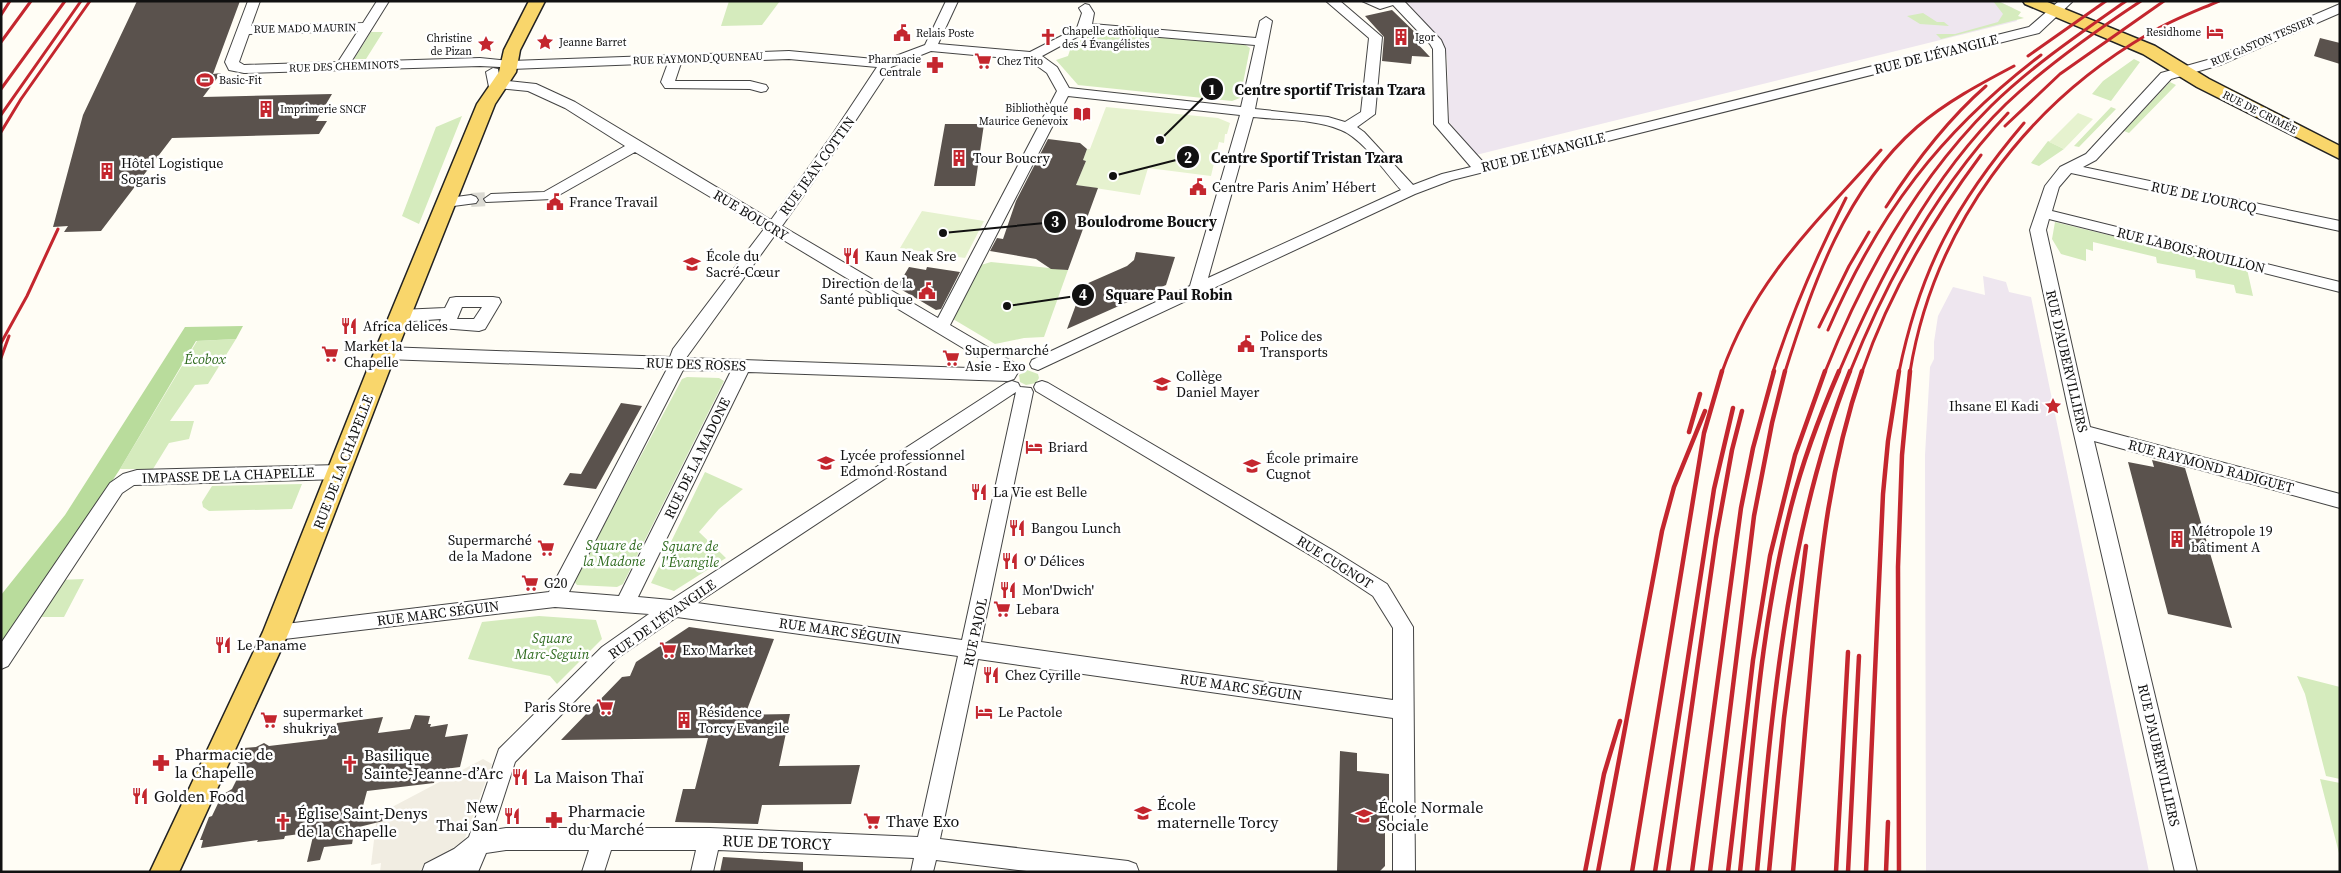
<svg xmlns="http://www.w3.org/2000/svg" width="2341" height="873" font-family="'Source Serif 4',serif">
  <rect width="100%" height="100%" fill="#fffdf5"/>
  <path fill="#eee6ef" d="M1406,1H1998L2013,8L2017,21L1476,155L1449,122L1447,58L1444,44Z
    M1983,276L2006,282L2009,292L2031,297L2149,872H1926L1925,455L1930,367L1934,359V342L1938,316L1953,287L1985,295Z"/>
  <path fill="#d5ebbd" d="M729,1H780L762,25L721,26Z
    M1993,1H1998L2021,12L2018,16L2024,18L1941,39L1936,34H1955L1998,22L2003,14Z
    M1923,13L1937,22H1944L1949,26L1920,24L1907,16Z
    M1099,31L1244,44L1250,48L1240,98L1232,101L1078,85L1056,60L1068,56L1072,44Z
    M371,32H383L366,59H354Z
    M2134,59L2140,62L2111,101L2092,94L2103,81Z
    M2170,82L2176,85L2129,133L2124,131Z
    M2111,107L2116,109L2079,147L2074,146Z
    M462,116L419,224L402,216L436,127Z
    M2048,141L2064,149L2039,166L2031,163Z
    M2055,222L2247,269L2253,296L2236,293L2234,285L2196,278L2195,270L2157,263L2156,257L2093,242V251L2086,249V261L2061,254L2052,239Z
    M991,262L1068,270L1044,337L1024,338L995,344L953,319L981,265Z
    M236,339L208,384L195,385L170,421H194L189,439L169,443L153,469H120L197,341Z
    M1027,370L1038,374L1039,378L1036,383L1026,385L1020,382L1019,375Z
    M687,377L719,378L724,381L623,584L617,587L577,585L574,581L682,379Z
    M705,472L743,489L719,509L699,532L726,558L674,591L651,583Z
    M302,484L292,509L209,511L203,507L202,502L212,486Z
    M84,579L64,617H34L58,580Z
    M539,616L596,620L602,639L557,684L550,676L468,659L482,622Z
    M2297,676L2340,687V779L2326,776L2305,694Z
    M2320,779L2340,783V857Z"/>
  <path fill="#b9dc9c" d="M243,326L236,339L196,341L120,469L1,651V595L65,515L185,327Z"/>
  <path fill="#e6f2cf" d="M1106,107L1218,118L1230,123L1227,134H1225L1224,143L1219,142L1211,176L1148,168L1140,195L1076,185L1086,161L1083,160L1087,149H1090Z
    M2078,113L2093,119L2064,149L2049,142Z
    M922,211L984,221L965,258L900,248Z"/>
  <path fill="#f1ede2" d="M483,759L492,764L465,838L460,845L432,864L416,872H380L381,863L371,865L377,815Z"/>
  <path fill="#5a524d" d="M137,1H240L213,74L221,73L203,97L332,94L316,121H327L319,134L172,138L101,231L64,232L68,226L53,227L83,115Z
    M1392,10L1423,40H1414L1430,57L1412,56L1411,64L1382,61L1384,37L1365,16Z
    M2320,38L2340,43V64L2314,56Z
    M945,124H984L975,186H934Z
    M1048,139L1080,143L1087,149L1083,160L1086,161L1076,185L1098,188L1068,270L1051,269L1036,259L990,251L997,238L1003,239L1016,201Z
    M1136,252L1175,257L1166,285L1067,329L1081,291L1086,284L1127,266L1134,260Z
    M909,267L926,270L927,267L960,272L941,309L936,310L897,287Z
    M621,403L642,406L596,489L563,485L570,473L581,474Z
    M2152,460L2185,468L2232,628L2168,614L2128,462L2154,467Z
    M689,627L774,639L745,715L790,714L779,766L860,765L851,804L762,805L758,824L675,822L683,789H695L708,738L561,740L622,677L630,676L636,662Z
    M415,715L430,716L428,724H431L430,727L448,724L445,737L468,734L460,767L437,770L434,783L367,791L360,817H382L383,821L355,828L352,844L324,847L320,860L307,862L314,832L285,836L284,839L257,842L258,840L201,848L203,840H200L209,817L212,816L222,795L232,789L242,769L238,762L244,748L256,747L264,743L269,746L327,739L329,735L334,734L337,723L383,717L378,733L410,729Z
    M1340,751L1357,753V771L1389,774V826H1385V866L1379,872H1337Z
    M723,857L803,862V872H720Z"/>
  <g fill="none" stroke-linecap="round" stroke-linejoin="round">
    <path stroke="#dbdad3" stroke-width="14" stroke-dasharray="14 8" stroke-linecap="butt" d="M471,200L491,199"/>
    <g stroke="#444" stroke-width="2">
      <path id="minor" d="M248,1H260L251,26L363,23L377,1H389L351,62L480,58L511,61L789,51L885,60L925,45L946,1H958L938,44L1030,52L1077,28L1082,13L1079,8L1085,4L1089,5L1094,13L1092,24L1256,38L1260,21L1266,17L1272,21L1255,109L1328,117L1345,122L1361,112L1369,38L1326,1H1340L1382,37L1375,114L1357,127L1364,132L1413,185L1442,174L1471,167L1434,124L1433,49L1430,44L1393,5L1380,9L1362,1H1404L1441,40L1445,49L1448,123L1484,163L2029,27L2059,1L2072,2L2039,33L1452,180L1415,194L1038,370L1032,368L1030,364L1032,360L1190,286L1240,115L1068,96L950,325L1018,365L1020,369L1014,379L1008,381L748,372L638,597L671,600L1006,383L1012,381L1018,383L1020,387L1031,388L1033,392L981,642L1393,700V628L1373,596L1320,561L1036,391L1034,387L1036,383L1042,381L1048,383L1334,551L1387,584L1413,627L1415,872H1393V718L978,659L940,839L1128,861L1136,864L1139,872H1035L936,860L933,872H911L914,858L718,850L713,872H691L696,850H611L604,872H582L589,850H506L486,853L478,872H422L425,864L454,849L469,837L499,749L602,647L649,614L555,607L276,640L269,638L266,632L269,626L549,592L667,369L385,359L379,357L377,353L379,349L385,347L670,357L673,349L764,229L635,152L552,199L486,202L484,199L491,194L544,192L625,146L565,108L528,91L489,87L486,72L493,68L498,69L500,80L536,84L575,102L771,220L832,135L877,67L789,59L681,63L675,81H750L766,85L768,88L766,91L761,92L750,89L665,88L661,82L668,63L511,69L506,71L500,67L480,66L244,73L229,70L225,62ZM358,31L338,62L244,65L239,62L249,34ZM1088,31L1255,45L1241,107L1069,88L1057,67L1042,56ZM931,51L1029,60L1047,73L1057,91L938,318L782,226L842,141L891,67ZM1253,117C1280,120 1316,119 1341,130C1362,138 1385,172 1401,190L1208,278ZM775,235L998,369L686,358ZM683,370L731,371L619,596L569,592ZM1016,392L962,640L697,603ZM677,617L958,656L918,837L710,828H506L493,830L515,762L616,659Z
        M2340,4V13L2220,65L2171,79L2096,160L2083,167L2340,221V231L2071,173L2059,187L2052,211L2340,282V292L2049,219L2046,230L2090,427L2340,494V508L2094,441L2197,872H2175L2068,408L2030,230L2045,186L2060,167L2086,154L2161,73L2211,59Z
        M471,195L476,197L478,200L476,203L446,207L441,205L439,202L441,199Z
        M456,297H493L499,298L501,302L485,329L479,331L441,328L439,324L441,319L400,322L394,320L392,316L394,312L400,310L445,308L450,298ZM462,307H482L474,319H457Z
        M340,465L346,467L349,472L346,477L340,479L134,485L122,493L8,666L1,669V643L110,483L123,474L137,470Z"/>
    </g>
    <g stroke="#222" stroke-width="3">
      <path id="major" d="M529,1H545L520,50L516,72L495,104L396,353L289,632L179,872H150L263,632L374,353L477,104L499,72L504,50Z
        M2023,1H2045L2155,46L2209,79L2340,146V159L2197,87L2143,54L2025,4Z"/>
    </g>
    <use href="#minor" fill="#fff" fill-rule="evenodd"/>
    <use href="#major" fill="#f9d66b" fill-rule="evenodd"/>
    <path stroke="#c4262e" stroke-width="3" d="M1,15L10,1
      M1,42L31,1
      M2028,56L2106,1
      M1,89L65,1
      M1,115L81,1
      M2005,126L2060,74L2164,1
      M1,132L21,99L90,1
      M1886,207C1915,162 1946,121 1986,86
      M1819,327L1849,266L1869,232
      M1828,330C1878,214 1940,132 2041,55
      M1,343L27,296L58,229
      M1,358L9,336
      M1722,372C1755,278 1817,222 1881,150
      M1773,372C1792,312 1817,255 1846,198
      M1785,372C1812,285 1846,189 1917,127C1946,102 1980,84 2014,66
      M1825,372C1863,276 1917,180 1991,106C2032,66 2079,34 2126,1
      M1839,372C1880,276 1930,178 2006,104C2047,65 2094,32 2141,1
      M1850,372C1887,279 1939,186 2008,113
      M1862,372C1889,293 1931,222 1981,155
      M1899,372C1920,269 1956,203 2024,123
      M1910,372C1933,229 2025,105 2150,33C2172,20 2196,11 2219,1"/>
    <path stroke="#c4262e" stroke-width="4.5" d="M1689,432L1700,394
      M1585,872L1604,774L1620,721
      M1598,872L1662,531L1674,487L1705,411
      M1632,872L1704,433L1722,371
      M1655,872L1714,489L1733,408
      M1668,872L1716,538L1732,450L1742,411
      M1692,872L1741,508L1753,448L1774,371
      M1710,872L1754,516L1772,423L1785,371
      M1728,872L1753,660L1770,556L1795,455L1825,371
      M1740,872C1753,751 1760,626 1791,507C1803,460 1820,415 1839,371
      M1757,872C1773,703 1787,530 1850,371
      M1769,872L1784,718L1806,546
      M1793,872C1799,798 1805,724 1812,650C1821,551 1830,465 1862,371
      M1836,872L1848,652
      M1848,872L1859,656
      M1866,872L1883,494L1888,441L1899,371
      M1886,872L1888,822
      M1899,872L1898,567L1902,455L1910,371"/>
  </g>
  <defs>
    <g id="hotel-bare" transform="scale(1.35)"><path d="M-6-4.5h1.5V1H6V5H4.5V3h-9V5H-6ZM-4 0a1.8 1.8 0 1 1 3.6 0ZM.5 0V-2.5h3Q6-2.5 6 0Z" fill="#c4262e" stroke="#fff" stroke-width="2.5" paint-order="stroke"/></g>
    <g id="civic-bare" transform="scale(1.35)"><path d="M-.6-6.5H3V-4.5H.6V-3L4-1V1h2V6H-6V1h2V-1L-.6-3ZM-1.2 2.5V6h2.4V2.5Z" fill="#c4262e" stroke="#fff" stroke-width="2.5" paint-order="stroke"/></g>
    <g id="church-bare" transform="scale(1.35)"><path d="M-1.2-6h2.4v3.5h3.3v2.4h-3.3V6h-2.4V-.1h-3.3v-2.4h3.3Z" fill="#c4262e" stroke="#fff" stroke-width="2.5" paint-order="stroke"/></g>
    <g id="building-bare" transform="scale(1.35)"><path d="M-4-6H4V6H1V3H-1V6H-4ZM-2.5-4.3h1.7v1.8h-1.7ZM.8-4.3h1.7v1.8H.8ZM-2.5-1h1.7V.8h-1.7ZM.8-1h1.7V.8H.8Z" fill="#c4262e" stroke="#fff" stroke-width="2.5" paint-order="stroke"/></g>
    <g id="sight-bare" transform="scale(1.35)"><path d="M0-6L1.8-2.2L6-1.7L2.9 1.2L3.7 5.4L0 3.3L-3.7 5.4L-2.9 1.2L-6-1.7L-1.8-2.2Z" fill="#c4262e" stroke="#fff" stroke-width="2.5" paint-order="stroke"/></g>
    <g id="supermarket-bare" transform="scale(1.35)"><path d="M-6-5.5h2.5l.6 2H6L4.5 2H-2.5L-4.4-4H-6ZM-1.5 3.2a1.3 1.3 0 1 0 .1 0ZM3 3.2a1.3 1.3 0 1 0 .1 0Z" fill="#c4262e" stroke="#fff" stroke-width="2.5" paint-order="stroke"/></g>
    <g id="pharmacy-bare" transform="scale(1.35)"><path d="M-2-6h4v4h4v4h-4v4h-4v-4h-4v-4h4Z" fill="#c4262e" stroke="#fff" stroke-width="2.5" paint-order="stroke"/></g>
    <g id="stadium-bare" transform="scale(1.35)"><path d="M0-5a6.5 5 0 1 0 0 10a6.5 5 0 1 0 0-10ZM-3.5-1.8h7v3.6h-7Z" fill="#c4262e" stroke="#fff" stroke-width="2.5" paint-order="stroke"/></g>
    <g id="library-bare" transform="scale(1.35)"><path d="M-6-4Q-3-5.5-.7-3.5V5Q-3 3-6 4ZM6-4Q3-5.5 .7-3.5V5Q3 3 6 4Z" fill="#c4262e" stroke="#fff" stroke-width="2.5" paint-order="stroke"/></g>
    <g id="restaurant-bare" transform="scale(1.35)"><path d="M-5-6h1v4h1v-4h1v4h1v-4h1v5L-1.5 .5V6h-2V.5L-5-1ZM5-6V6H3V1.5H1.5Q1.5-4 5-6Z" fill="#c4262e" stroke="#fff" stroke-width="2.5" paint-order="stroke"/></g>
    <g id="school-bare" transform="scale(1.35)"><path d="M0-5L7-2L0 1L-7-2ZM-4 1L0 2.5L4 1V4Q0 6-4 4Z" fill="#c4262e" stroke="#fff" stroke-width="2.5" paint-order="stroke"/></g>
    <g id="university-bare" transform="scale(1.35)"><path d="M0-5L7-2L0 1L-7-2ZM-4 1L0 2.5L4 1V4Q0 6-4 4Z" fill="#c4262e" stroke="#fff" stroke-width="2.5" paint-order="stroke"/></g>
  </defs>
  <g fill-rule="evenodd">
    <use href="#hotel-bare" x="2215" y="32"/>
    <use href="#civic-bare" x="902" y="33"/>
    <use href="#church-bare" x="1048" y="37"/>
    <use href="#building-bare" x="1401" y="37"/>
    <use href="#sight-bare" x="545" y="42"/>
    <use href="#sight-bare" x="486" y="44"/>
    <use href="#supermarket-bare" x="983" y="61"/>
    <use href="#pharmacy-bare" x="935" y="65"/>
    <use href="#stadium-bare" x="205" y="80"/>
    <use href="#building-bare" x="266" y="109"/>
    <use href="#library-bare" x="1082" y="114"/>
    <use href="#building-bare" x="959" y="158"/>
    <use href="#building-bare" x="107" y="171"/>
    <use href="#civic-bare" x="1198" y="187"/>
    <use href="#civic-bare" x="555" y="202"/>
    <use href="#restaurant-bare" x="851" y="256"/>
    <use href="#school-bare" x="692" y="264"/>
    <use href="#civic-bare" x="927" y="291"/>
    <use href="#restaurant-bare" x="349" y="326"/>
    <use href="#civic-bare" x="1246" y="344"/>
    <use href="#supermarket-bare" x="330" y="354"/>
    <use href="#supermarket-bare" x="951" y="358"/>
    <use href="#school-bare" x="1162" y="384"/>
    <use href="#sight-bare" x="2053" y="406"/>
    <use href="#hotel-bare" x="1034" y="447"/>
    <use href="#school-bare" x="826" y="463"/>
    <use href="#school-bare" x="1252" y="466"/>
    <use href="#restaurant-bare" x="979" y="492"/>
    <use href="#restaurant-bare" x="1017" y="528"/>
    <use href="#building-bare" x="2177" y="539"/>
    <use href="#supermarket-bare" x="546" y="548"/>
    <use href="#restaurant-bare" x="1010" y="561"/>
    <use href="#supermarket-bare" x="530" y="583"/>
    <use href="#restaurant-bare" x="1008" y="590"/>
    <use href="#supermarket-bare" x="1002" y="609"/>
    <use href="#restaurant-bare" x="223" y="645"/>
    <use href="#supermarket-bare" x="668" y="650"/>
    <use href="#restaurant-bare" x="991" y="675"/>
    <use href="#supermarket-bare" x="605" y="707"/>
    <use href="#hotel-bare" x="984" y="712"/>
    <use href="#supermarket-bare" x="269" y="720"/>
    <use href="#building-bare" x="684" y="720"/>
    <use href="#pharmacy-bare" x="161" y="763"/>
    <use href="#church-bare" x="350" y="764"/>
    <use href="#restaurant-bare" x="520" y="777"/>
    <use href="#restaurant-bare" x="140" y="796"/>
    <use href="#school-bare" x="1143" y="813"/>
    <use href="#restaurant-bare" x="512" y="816"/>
    <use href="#university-bare" x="1364" y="816"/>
    <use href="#pharmacy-bare" x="554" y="820"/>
    <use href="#supermarket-bare" x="872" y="821"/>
    <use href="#church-bare" x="283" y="822"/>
  </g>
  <g text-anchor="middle" stroke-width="5" stroke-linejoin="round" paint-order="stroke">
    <g font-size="11" fill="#111" stroke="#fff">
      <text transform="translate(305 28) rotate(-1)" y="4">RUE MADO MAURIN</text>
      <text transform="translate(2262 41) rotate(-23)" y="4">RUE GASTON TESSIER</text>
      <text transform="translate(698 58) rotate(-2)" y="4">RUE RAYMOND QUENEAU</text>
      <text transform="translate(344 66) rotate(-2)" y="4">RUE DES CHEMINOTS</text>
      <text transform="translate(2260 112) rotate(27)" y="4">RUE DE CRIMÉE</text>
    </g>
    <g font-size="11" fill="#111" stroke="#fff" text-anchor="start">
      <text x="1062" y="35">Chapelle catholique<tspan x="1062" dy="13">des 4 Évangélistes</tspan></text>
      <text x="2201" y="36" text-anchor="end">Residhome</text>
      <text x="916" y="37">Relais Poste</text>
      <text x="1415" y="41">Igor</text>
      <text x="472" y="42" text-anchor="end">Christine<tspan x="472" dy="13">de Pizan</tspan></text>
      <text x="559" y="46">Jeanne Barret</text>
      <text x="921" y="63" text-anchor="end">Pharmacie<tspan x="921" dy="13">Centrale</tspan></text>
      <text x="997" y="65">Chez Tito</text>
      <text x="219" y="84">Basic-Fit</text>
      <text x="1068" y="112" text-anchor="end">Bibliothèque<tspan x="1068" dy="13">Maurice Genevoix</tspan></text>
      <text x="280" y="113">Imprimerie SNCF</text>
    </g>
    <g font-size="14" fill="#111" stroke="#fff">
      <text transform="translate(1936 54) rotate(-14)" y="5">RUE DE L'ÉVANGILE</text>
      <text transform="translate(1543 152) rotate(-14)" y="5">RUE DE L'ÉVANGILE</text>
      <text transform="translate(817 166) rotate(-54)" y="5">RUE JEAN COTTIN</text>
      <text transform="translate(2204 197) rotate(12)" y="5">RUE DE L'OURCQ</text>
      <text transform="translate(751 215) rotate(31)" y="5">RUE BOUCRY</text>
      <text transform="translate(2191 250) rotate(14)" y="5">RUE LABOIS-ROUILLON</text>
      <text transform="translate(2067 361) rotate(77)" y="5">RUE D'AUBERVILLIERS</text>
      <text transform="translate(696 364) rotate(2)" y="5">RUE DES ROSES</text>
      <text transform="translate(697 458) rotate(-64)" y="5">RUE DE LA MADONE</text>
      <text transform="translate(343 462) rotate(-69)" y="5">RUE DE LA CHAPELLE</text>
      <text transform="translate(2211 466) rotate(15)" y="5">RUE RAYMOND RADIGUET</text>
      <text transform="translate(228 475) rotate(-2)" y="5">IMPASSE DE LA CHAPELLE</text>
      <text transform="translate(1335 562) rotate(32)" y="5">RUE CUGNOT</text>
      <text transform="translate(438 613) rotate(-7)" y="5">RUE MARC SÉGUIN</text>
      <text transform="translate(662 619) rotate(-35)" y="5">RUE DE L'ÉVANGILE</text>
      <text transform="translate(840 631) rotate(8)" y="5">RUE MARC SÉGUIN</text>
      <text transform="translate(975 632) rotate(-78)" y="5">RUE PAJOL</text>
      <text transform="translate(1241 687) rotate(8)" y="5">RUE MARC SÉGUIN</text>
      <text transform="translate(2159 755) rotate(77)" y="5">RUE D'AUBERVILLIERS</text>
    </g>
    <g font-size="14" fill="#111" stroke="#fff" text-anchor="start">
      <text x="973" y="163">Tour Boucry</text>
      <text x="121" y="168">Hôtel Logistique<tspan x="121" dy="16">Sogaris</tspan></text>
      <text x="1212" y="192">Centre Paris Anim’ Hébert</text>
      <text x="569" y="207">France Travail</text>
      <text x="706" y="261">École du<tspan x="706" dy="16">Sacré-Cœur</tspan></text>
      <text x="865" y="261">Kaun Neak Sre</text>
      <text x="913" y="288" text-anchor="end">Direction de la<tspan x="913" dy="16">Santé publique</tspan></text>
      <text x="363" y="331">Africa delices</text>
      <text x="1260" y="341">Police des<tspan x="1260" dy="16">Transports</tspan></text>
      <text x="344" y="351">Market la<tspan x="344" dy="16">Chapelle</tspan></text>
      <text x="965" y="355">Supermarché<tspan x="965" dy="16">Asie - Exo</tspan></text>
      <text x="1176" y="381">Collège<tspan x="1176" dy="16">Daniel Mayer</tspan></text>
      <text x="2039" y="411" text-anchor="end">Ihsane El Kadi</text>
      <text x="1048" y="452">Briard</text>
      <text x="840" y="460">Lycée professionnel<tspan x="840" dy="16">Edmond Rostand</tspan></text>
      <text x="1266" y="463">École primaire<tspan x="1266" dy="16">Cugnot</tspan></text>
      <text x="993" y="497">La Vie est Belle</text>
      <text x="1031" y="533">Bangou Lunch</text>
      <text x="2191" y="536">Métropole 19<tspan x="2191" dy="16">bâtiment A</tspan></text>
      <text x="532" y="545" text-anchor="end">Supermarché<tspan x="532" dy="16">de la Madone</tspan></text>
      <text x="1024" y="566">O' Délices</text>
      <text x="544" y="588">G20</text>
      <text x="1022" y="595">Mon'Dwich'</text>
      <text x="1016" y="614">Lebara</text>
      <text x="237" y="650">Le Paname</text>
      <text x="682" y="655">Exo Market</text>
      <text x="1005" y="680">Chez Cyrille</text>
      <text x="591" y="712" text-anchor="end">Paris Store</text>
      <text x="283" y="717">supermarket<tspan x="283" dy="16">shukriya</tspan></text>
      <text x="698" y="717">Résidence<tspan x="698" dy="16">Torcy Evangile</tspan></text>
      <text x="998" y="717">Le Pactole</text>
    </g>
    <g font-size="14" font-style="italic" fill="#2f6b1f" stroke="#fff">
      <text x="205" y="364">Écobox</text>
      <text x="614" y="550">Square de<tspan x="614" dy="16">la Madone</tspan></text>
      <text x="690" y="551">Square de<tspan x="690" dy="16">l'Évangile</tspan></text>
      <text x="552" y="643">Square<tspan x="552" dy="16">Marc-Seguin</tspan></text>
    </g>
    <g font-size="16" fill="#111" stroke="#fff" text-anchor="start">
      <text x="175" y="760">Pharmacie de<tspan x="175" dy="18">la Chapelle</tspan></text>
      <text x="364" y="761">Basilique<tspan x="364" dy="18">Sainte-Jeanne-d’Arc</tspan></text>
      <text x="534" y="783">La Maison Thaï</text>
      <text x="154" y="802">Golden Food</text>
      <text x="1157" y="810">École<tspan x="1157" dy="18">maternelle Torcy</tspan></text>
      <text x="498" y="813" text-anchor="end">New<tspan x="498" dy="18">Thai San</tspan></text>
      <text x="1378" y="813">École Normale<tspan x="1378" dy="18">Sociale</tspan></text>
      <text x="568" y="817">Pharmacie<tspan x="568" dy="18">du Marché</tspan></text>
      <text x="297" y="819">Église Saint-Denys<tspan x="297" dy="18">de la Chapelle</tspan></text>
      <text x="886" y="827">Thave Exo</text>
    </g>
    <g font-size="16" fill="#111" stroke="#fff">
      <text transform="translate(777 842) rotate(2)" y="6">RUE DE TORCY</text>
    </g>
  </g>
  <path fill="none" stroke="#111" stroke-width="2" d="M1160 140L1212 89M1113 176L1188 157M943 233L1055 222M1007 306L1083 295"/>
  <g fill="#111" stroke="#fff" stroke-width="2">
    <circle cx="1160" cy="140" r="5"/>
    <circle cx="1113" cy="176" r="5"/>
    <circle cx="943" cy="233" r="5"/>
    <circle cx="1007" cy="306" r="5"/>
    <circle cx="1212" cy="89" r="12"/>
    <circle cx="1188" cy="157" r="12"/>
    <circle cx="1055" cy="222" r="12"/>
    <circle cx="1083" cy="295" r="12"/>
  </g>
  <g font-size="15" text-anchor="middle" font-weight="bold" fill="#fff">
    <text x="1212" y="95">1</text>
    <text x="1188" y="163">2</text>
    <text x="1055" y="227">3</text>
    <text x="1083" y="300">4</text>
  </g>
  <g font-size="15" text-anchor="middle" font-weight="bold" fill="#111" stroke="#fff" stroke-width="5" stroke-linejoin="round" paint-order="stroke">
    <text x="1330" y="95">Centre sportif Tristan Tzara</text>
    <text x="1307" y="163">Centre Sportif Tristan Tzara</text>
    <text x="1147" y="227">Boulodrome Boucry</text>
    <text x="1169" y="300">Square Paul Robin</text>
  </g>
  <rect width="2341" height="873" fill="none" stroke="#111111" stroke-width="5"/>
</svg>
